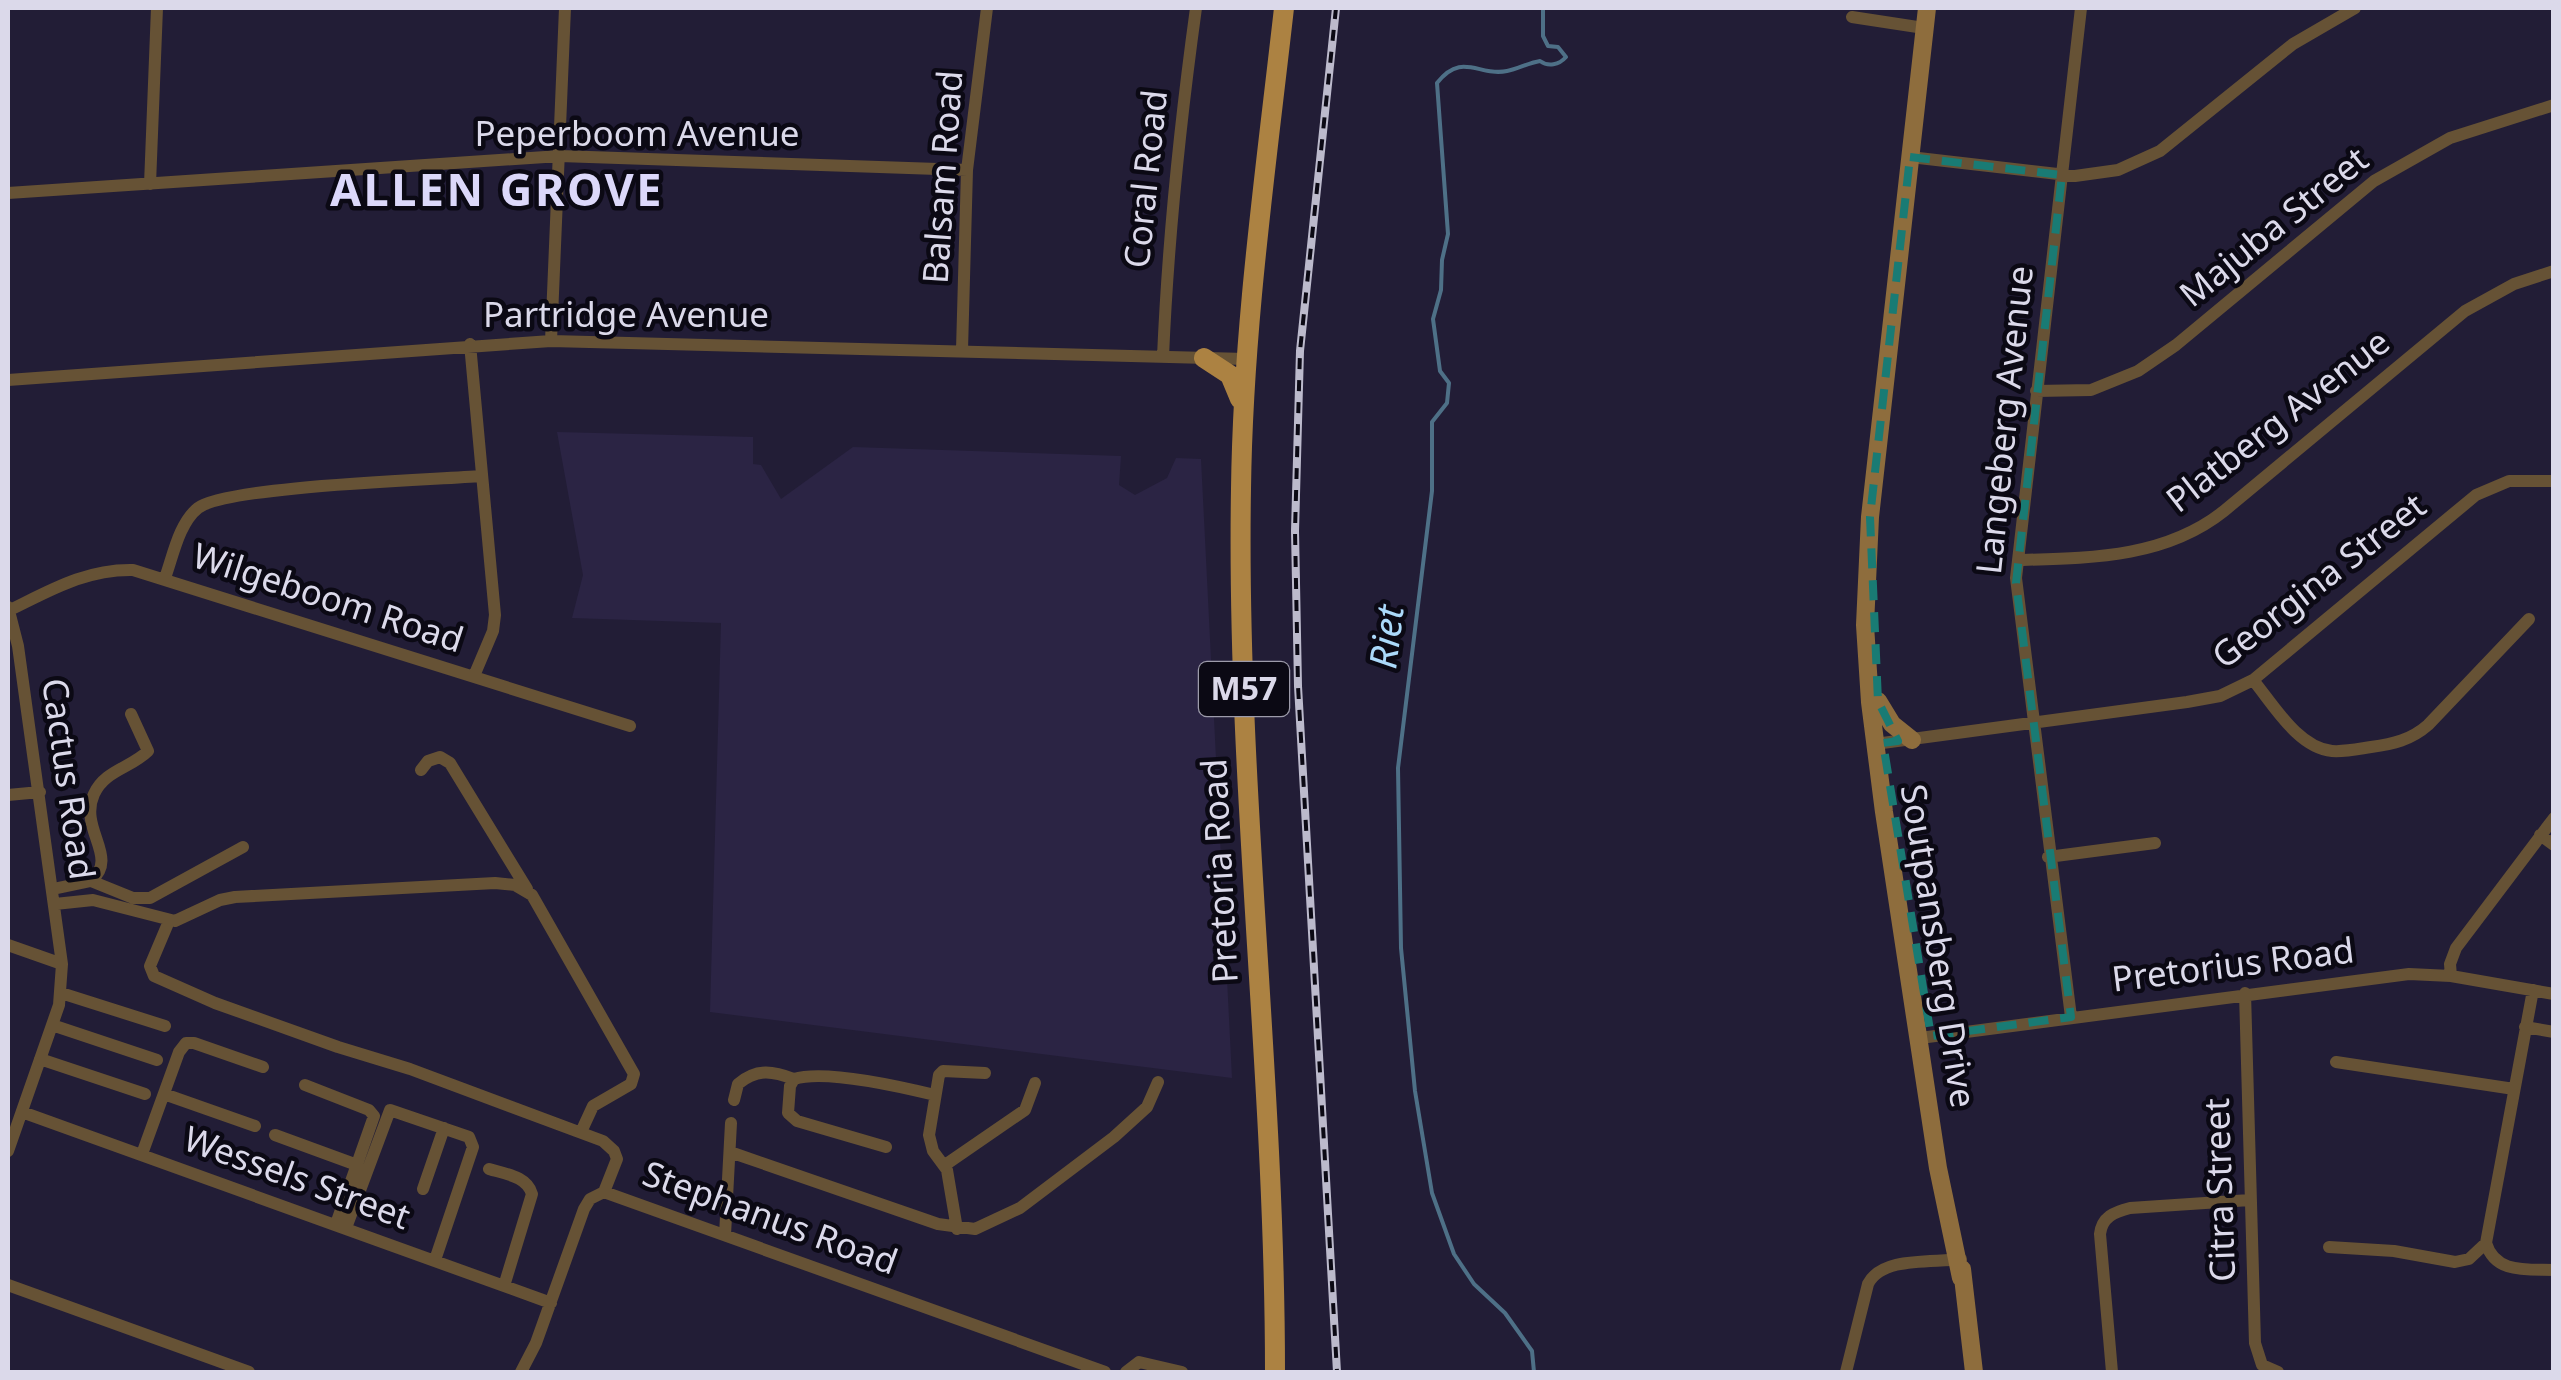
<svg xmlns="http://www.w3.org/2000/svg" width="2561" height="1380" font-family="'Noto Sans',sans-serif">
  <rect width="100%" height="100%" fill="#221d36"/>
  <path fill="#2b2444" d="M557,432L753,437V464L761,465L781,499L853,447L1121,456L1119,485L1135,495L1167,478L1176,458L1201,459L1232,1078L710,1012L721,623L572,618L583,575Z"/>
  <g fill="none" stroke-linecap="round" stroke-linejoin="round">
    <path stroke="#4e7087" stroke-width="4" d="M1534,1372L1532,1351L1505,1313L1474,1284L1454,1254L1432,1193L1415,1091L1401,948L1398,768L1432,491V422L1447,403L1449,383L1440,371L1433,319L1441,290L1442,260L1448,234L1437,83C1462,51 1479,77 1507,71C1518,69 1528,63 1540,61C1548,67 1559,65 1566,57L1558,47L1548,46L1543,36V8"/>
    <path stroke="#665235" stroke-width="12" d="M1852,17L1924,28
      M1910,157L2075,176L2118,170L2160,151L2293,44L2355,8
      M150,184L157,8
      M8,193L560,156L967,170
      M551,341L565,8
      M470,344L495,615L493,631L474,676
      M962,350L967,170L987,8
      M1163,357C1168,239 1180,124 1196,8
      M8,380L551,341L1246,359
      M2036,391L2091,390L2138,371L2176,345L2374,181L2450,138L2554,105
      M2019,560C2090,558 2165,558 2224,511L2465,311L2514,284L2554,271
      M165,578C173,556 179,523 198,508C227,486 432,480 481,476
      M10,610C51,590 86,569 133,570L630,726
      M2253,680C2273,704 2298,748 2332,751C2345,752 2358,749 2371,747C2393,744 2411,740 2428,725L2529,619
      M1875,744L2187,702L2220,696L2253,680L2476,495L2509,481H2554
      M421,770L428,761L440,757L450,763L527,889
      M8,795L40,792
      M2540,835L2554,845
      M2048,857L2155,843
      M91,881L133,898H150L243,847
      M53,889L91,881C120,857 78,829 94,794C105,770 131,768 148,751L131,714
      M55,904L93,900L175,921L220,900L235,897L495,883L515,885L532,895L634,1074L631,1084L593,1106L581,1132
      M169,921L150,966L154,976L215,1003L338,1047L410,1069L603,1141L614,1151L617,1159L604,1192
      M8,945L62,964
      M2451,976L2450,964L2456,948L2554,818
      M61,993L165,1026
      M2245,993L2255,1343L2262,1365L2278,1372
      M2071,1017L2016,578L2081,8
      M52,1025L157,1060
      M2525,1027L2554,1032
      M1920,1038L2409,974L2451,976L2554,994
      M40,1059L145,1094
      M2336,1062L2514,1089
      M305,1085L369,1110L374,1116L336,1224
      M164,1094L255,1126
      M734,1100L738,1084C757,1068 773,1071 794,1079
      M22,1112L551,1303
      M275,1135L357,1165
      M886,1147L797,1121L788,1113L790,1086L794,1079C825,1069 902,1087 935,1095
      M8,1151L59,1005L62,964L18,646L8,607
      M730,1152L938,1224L975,1229L1020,1208L1114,1137L1147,1107L1158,1082
      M142,1154L179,1052L186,1043H194L263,1067
      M945,1165L1025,1110L1035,1083
      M489,1169C505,1174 527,1176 532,1194L504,1286
      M423,1189L444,1128
      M346,1228L390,1110L469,1137L473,1147L435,1260
      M957,1229L947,1170L933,1151L929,1135L939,1075L943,1071L985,1073
      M725,1235L731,1123
      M2486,1243C2495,1274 2527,1269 2554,1270
      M2329,1247L2394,1251L2455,1262L2469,1259L2486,1243L2533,990
      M8,1285L249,1372
      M521,1372L536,1343L584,1209L590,1199L604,1192L1105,1372
      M1126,1372L1139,1362L1182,1372
      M1846,1372L1868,1284C1882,1256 1933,1263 1961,1259
      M2112,1372L2100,1234C2102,1217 2114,1212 2130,1208L2250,1200"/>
    <path stroke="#8e6d3d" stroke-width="18" d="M1927,8L1870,517L1865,625L1870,702L1884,812L1938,1168L1961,1278
      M1878,701L1892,724L1912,740
      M1962,1269L1974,1372"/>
    <path stroke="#ac8242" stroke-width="20" d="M1204,358L1230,375L1240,399
      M1275,1372C1275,1078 1236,784 1241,489C1243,328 1266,168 1284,8"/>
    <g stroke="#bcbacc" stroke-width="8">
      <path id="rail" d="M1336,8L1300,351L1295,531L1298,686L1337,1372"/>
    </g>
    <use href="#rail" stroke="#0b0914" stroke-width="4" stroke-dasharray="11" stroke-linecap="butt"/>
  </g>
  <path fill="none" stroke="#197b74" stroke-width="8" stroke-dasharray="20 12" stroke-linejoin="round" d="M1910,157L2062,175L2016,583L2071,1017L1931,1036L1883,743L1898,741L1878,701L1870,517Z"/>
  <g text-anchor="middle" stroke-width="9" stroke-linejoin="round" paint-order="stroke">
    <rect fill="#0b0914" stroke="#9d9baa" stroke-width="2.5" x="1199" y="662" width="90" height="54" rx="8"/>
    <g font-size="32" font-weight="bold" fill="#dbd9ea">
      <text x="1244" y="700">M57</text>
    </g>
    <g font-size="35" fill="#dbd9ea" stroke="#0b0914">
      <text x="637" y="146">Peperboom Avenue</text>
      <text transform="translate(943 177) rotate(-86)" y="12">Balsam Road</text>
      <text transform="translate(1146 179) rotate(-84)" y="12">Coral Road</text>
      <text transform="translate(2274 227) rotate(-39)" y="12">Majuba Street</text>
      <text x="626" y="327">Partridge Avenue</text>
      <text transform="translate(2005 420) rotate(-84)" y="12">Langeberg Avenue</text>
      <text transform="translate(2278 421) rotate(-38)" y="12">Platberg Avenue</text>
      <text transform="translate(2319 581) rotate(-38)" y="12">Georgina Street</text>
      <text transform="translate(328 598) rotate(18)" y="12">Wilgeboom Road</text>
      <text transform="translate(68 779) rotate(82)" y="12">Cactus Road</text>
      <text transform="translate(1220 871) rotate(-93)" y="12">Pretoria Road</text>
      <text transform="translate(1938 946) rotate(81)" y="12">Soutpansberg Drive</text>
      <text transform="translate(2233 965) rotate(-7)" y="12">Pretorius Road</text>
      <text transform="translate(297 1178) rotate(20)" y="12">Wessels Street</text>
      <text transform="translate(2220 1190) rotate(-92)" y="12">Citra Street</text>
      <text transform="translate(770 1218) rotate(20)" y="12">Stephanus Road</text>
    </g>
    <g font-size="38" font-style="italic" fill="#abd9fa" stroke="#0b0914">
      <text transform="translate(1387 637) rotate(-83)" y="13">Riet</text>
    </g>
    <g font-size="45" font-weight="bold" letter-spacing="2.5" fill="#dcd8fa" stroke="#0b0914">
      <text x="497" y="206">ALLEN GROVE</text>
    </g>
  </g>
  <rect width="2561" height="1380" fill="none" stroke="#dbd9ea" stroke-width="20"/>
</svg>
